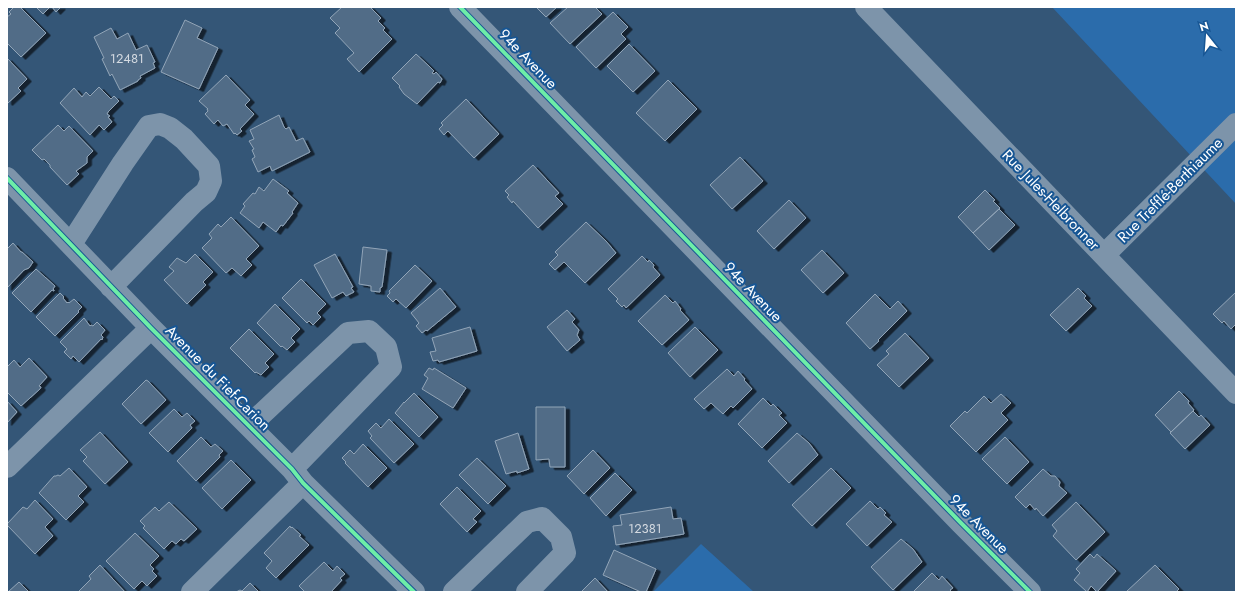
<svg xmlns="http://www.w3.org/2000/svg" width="1243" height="599" font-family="Jost,sans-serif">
  <defs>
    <filter id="shadow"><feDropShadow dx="4.5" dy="2.5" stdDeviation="0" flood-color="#0009"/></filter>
  </defs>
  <rect width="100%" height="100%" fill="#345677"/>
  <path fill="#2b6cab" d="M1052,7H1236V204Z
    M701,544L754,592H653Z"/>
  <path fill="#516c87" stroke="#92a5b8" filter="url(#shadow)" d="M14,7H20L46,33L21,57L7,43V17L11,14L9,12Z
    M36,7H50L43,14Z
    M52,7H61L56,12Z
    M342,7H370L381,18L378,21L385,28L383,30L392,39L359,72L347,59L354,53L335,33L340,28L330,18Z
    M536,7H557L546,17Z
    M568,7H595L602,14L570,44L550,23Z
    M613,12L628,27L621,34L626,39L596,68L576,47Z
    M185,20L202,28L197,38L218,48L199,89L161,72Z
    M111,28L117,39L128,33L136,50L147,45L155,62L153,63L155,68L140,76L141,78L138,80V81L120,90L112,74L110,76L102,59L104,58L94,37Z
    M629,44L655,71L633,92L607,66Z
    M416,54L429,66L434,71L432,73L434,74L436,72L442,79L440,83L438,82L417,104L404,94L399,87L400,86L392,78Z
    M7,58L27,79L18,88L21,91L8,103L7,102Z
    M226,75L250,100L245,105L254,114L240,129L242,131L237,135L235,133L234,134L227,124L223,126L218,120L214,124L205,114L208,111L207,109H208L199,101Z
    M668,80L697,109L665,141L636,113Z
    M99,87L111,99L114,96L119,101L108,112L107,114L110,116L108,117L112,122L104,130L99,125L90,135L60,103L74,88L82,97L86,92L90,96Z
    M466,99L499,134L474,158L448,131L444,135L439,129L443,125L441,123Z
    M279,115L284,127L286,129L289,127L296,141L303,138L310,152L272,171L270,166L258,172L252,159L255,157L252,150L254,149L249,141L254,139L250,130Z
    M58,125L64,131L69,126L93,151L87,157V163L76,171L79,174L67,185L50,167V165L44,159L42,160L32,150Z
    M740,157L763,181L732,209L710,185Z
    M533,165L559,193L555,196L563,204L538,228L513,201L512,203L507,197L509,195L505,191Z
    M273,179L289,191L287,193L298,203L292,212L293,213L283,226L281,225L276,232L263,222L259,228L240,213L245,206L243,204L253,193L255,194L259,187L264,191Z
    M985,190L995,200L993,201L1000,208L973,233L958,217Z
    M789,200L806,218L774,249L757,231Z
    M999,209L1015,225L989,250L973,233Z
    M231,217L259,246L246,259L252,265L241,276L232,268L226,273L202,248L212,238L209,234L218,224L221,227Z
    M586,222L606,241L616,253L585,283L564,262L555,270L549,264L558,255L555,252Z
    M13,243L21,252H22L33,262L29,268L24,270L7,288V249Z
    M363,247L387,250L382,287L380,288V292L371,291V286L359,284Z
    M822,250L844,273L823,293L801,270Z
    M195,254L213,272L203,282L206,285L187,304L164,280L174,271L169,267L177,258L186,263Z
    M335,254L353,287L351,288L354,292L346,296L343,292L332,298L314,265Z
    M642,256L648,262L649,260L654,265L653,267L660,275L626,308L624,305L622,307L616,301L618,299L608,289Z
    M415,265L432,281L406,308L396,299L393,302L387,296L390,293L389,291Z
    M36,269L55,286L53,289L54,290V291L52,290L31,312L12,293Z
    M301,279L326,304L317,313L321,317L313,325L309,321L307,323L282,298Z
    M440,288L456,307L427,331L426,330L422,333L416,326L419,323L411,313Z
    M1078,288L1086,296L1084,298L1092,306L1066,331L1050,315Z
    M1236,292V324L1231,329L1224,321L1222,323L1213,314Z
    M60,293L64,297L63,298L67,303L68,302L69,303L74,299L82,307L78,311L79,312L55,336L36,317Z
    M875,294L890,309L898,301L907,311L878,340L879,341L870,349L846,323Z
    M665,295L673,303L675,301L681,309L680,310L689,320L662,345L638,321Z
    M275,304L300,329L291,338L295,342L287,350L282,346L281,347L257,323Z
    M567,310L575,319L572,322L579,330L577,335L580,340L567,351L547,327Z
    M84,318L90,326L91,325L93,326L97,322L105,330L101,335L103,337L102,340L101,339L79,362L73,356L71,359L64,352L67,349L60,342Z
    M470,327L477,351L439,362L438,360L433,361L430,352L436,351L432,338Z
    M695,327L718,350L690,377L668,353Z
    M249,329L274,354L265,363L269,367L261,375L256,372L255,373L230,348Z
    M905,333L929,358L899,387L877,365L889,354L886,351Z
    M29,358L47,377L39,386L41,387L40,389L21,406L7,392V367L14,360L20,367Z
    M429,368L433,370L434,368L466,388L453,408L422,389L428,378L424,375Z
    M727,369L734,376L738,371L745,379L744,380L752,389L733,408L731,406L723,414L711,403L704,409L694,399Z
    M146,380L148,381L166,400L141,424L122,404Z
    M1179,391L1189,401L1188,403L1194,410L1171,432L1155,415Z
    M414,393L438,417L419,437L395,413L404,402V403Z
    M1001,394L1011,403L1001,413L1008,420L976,452L950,426L965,411L967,413L984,396L991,403Z
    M763,398L771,406L773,404L782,413L779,415L787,423L762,448L738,424Z
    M7,401L17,412L7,423Z
    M536,407H565V467H550L549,459L536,460Z
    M174,409L182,417L187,413L195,421L190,425L192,428L168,452L149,433Z
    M1193,411L1199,417L1201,415L1210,425L1185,449L1170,433Z
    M389,419L414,444L394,463L370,438L372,436L368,431L376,423L381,428Z
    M100,432L128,462L105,484L83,461L87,457L80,450Z
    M518,433L529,469L517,473V471L506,474L495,441Z
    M797,433L809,443L818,455L789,483L768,461Z
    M201,437L211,447L215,444L223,451L219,455L220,457L196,481L177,461Z
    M1005,437L1029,462L1007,484L982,459Z
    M363,444L387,468L368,487L345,463L346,462L342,458L350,450L354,454Z
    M593,450L610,468L584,494L567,476Z
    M477,458L506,486L488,504L459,475Z
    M231,460L251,480L222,509L202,488Z
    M69,468L87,487L78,496L84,502L66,520L39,493L54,476H56L58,475L60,476Z
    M831,468L851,488L812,526L792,505Z
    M1043,469L1051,476H1055L1060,482L1059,486L1067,493L1043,516L1036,508L1035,510L1030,504L1026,508L1015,497Z
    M615,473L632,490L606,516L590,498Z
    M457,487L481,511L473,519L477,522L467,532L440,504Z
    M35,500L53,519L45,527L53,536L35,554L7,525V524L23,507L27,509Z
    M870,501L878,509L880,507L886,513L884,515L892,522L867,546L846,524Z
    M169,502L197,529L184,541L181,539L176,544L172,541L164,549L143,528L145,526L140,521L155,507L159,511Z
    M1076,502L1105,532L1076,560L1053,536L1057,531L1052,525Z
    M671,507L673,519L681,518L684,534L616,545L613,526L622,525L620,515Z
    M290,526L291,528L292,527L301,535L299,536L309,545L276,578L266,568L272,561L264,553Z
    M135,533L159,556L150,565L154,569L152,571L157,576L147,586L142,581L134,589L106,561Z
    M901,539L913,549L922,562L893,590L871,567Z
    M614,550L656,569L646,592H641L603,575Z
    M1090,554L1094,558L1097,554L1116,571L1097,592L1091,586L1087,592L1074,580L1080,573L1076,569Z
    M324,562L333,571L337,566L345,574L340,578L342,580L331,592H305L299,586Z
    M100,565L125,592H78L91,579L89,576Z
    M1155,565L1179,589L1176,592H1126Z
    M932,573L939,580L942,576L953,588L950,590L952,592H913Z
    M595,578L608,592H581Z
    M19,582L29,592H8Z
    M250,583L259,592H236L240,590L242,591Z"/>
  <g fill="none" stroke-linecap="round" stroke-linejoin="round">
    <path stroke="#7d94aa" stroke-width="22" d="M460,7L961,523L1030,592
      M866,7L1236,393
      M7,178L151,328L292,469L303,483L414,592
      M71,244L123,163L149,126L160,124L170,128L184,139L209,166L211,181L206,192L194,202L111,287
      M1104,255L1236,124
      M249,426L348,333L369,331L386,347L391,367L292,469
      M7,467L151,328
      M192,592L303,483
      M454,592L527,522L542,518L561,537L565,553L527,592"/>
    <g stroke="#175694" stroke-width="6">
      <path id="cycleway" d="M460,7L961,523L1030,592
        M7,178L151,328L292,469L303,483L414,592"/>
    </g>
    <use href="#cycleway" stroke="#6deda7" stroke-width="4"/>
  </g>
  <g text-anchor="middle" stroke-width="4" stroke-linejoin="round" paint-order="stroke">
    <g font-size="13" fill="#d4dae1">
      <text x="127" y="63">12481</text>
      <text x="645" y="533">12381</text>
    </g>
    <g font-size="15" fill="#fff" stroke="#175694">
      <text transform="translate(528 59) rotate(46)" y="5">94e Avenue</text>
      <text transform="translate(1170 190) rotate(-45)" y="5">Rue Trefflé-Berthiaume</text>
      <text transform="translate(1051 200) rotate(46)" y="5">Rue Jules-Helbronner</text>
      <text transform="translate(753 292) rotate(46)" y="5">94e Avenue</text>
      <text transform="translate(218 378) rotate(45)" y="5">Avenue du Fief-Carion</text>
      <text transform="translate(979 524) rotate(45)" y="5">94e Avenue</text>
    </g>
  </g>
  <rect width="1243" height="599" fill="none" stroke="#ffffff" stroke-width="16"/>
  <g transform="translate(1207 36) rotate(343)" stroke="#175694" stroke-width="3" paint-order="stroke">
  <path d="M0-3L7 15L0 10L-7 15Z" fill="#ffffff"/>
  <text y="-6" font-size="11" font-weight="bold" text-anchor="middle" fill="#ffffff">N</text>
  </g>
</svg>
